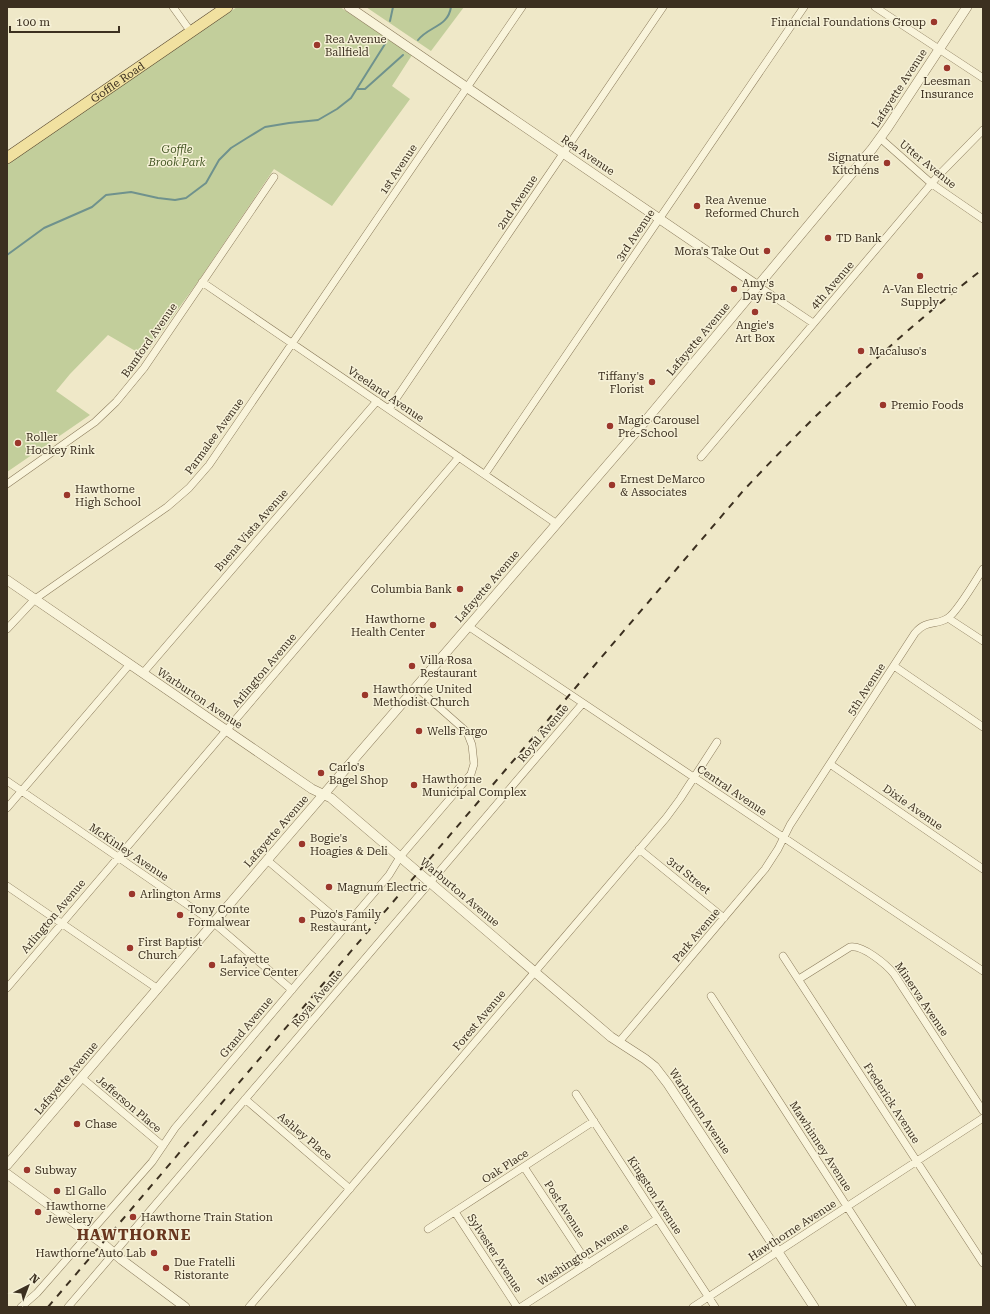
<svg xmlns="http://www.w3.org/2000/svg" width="990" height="1314" font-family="'Roboto Serif',serif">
  <rect width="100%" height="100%" fill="#efe8c8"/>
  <path fill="#c2ce9b" d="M237,7H340L412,55L392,86L410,99L332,206L274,169L197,283L144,356L108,335L70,374L56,391L90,415L7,472V164Z
    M366,7H464L431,51Z"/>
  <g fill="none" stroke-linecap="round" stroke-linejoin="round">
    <path stroke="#6f928d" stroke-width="2" d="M390,21L393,7
      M418,40C429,26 448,27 451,7
      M357,89H365L403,55
      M7,255L44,228L92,207L106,195L131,192L158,198L175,200L186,198L206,183L219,160L231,148L247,138L265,127L289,123L318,120L337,109L351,98L385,44"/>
    <g stroke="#8b7b5c" stroke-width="8">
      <path id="minor" d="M173,7L191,32
        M875,7L983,78
        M880,138L932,184L983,219
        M202,282L557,524
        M758,286L813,323
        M389,409L663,7
        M701,457L937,177L983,130
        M485,474L804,7
        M7,484L95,422L116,402L144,368L274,177
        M948,618L983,641
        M468,626L983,971
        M7,629L35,599L167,507L189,488L209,465L522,7
        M894,666L983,727
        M143,673L377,401
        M830,764L983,869
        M7,781L214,923L292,990
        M7,808L130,664
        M639,849L724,918
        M267,860L345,926
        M7,886L158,989
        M783,956L983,1263
        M799,979L850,947C863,945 886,964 894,974L983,1111
        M7,988L459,457
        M711,996L912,1307
        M619,1042L765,869L778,849L790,825L915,633C927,619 936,626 948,618C957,612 976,580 983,569
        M82,1078L163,1146
        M576,1094L715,1307
        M245,1099L350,1189
        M524,1167L588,1264
        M455,1212L517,1307
        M428,1229L594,1121
        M21,1307L37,1293L152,1162L175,1128L389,875L400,857L471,774L474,764L472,745L467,732L416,687
        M68,1307L583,703
        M249,1307L666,818L680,799L717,742
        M521,1307L657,1219
        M693,1307L983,1118"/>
    </g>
    <g stroke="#8b7b5c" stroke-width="10">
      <path id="tertiary" d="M349,7L758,286
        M7,580L312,789L331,798L611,1037L645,1059L655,1067L668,1084L814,1307
        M7,1165L274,852L647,419L872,149L888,127L967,7
        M7,1174L102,1243L122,1260L185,1307"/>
    </g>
    <g stroke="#594830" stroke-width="12">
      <g id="primary">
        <path id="s1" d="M7,158L227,7"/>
      </g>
    </g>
    <use href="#minor" stroke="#f9f4db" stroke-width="7"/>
    <use href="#tertiary" stroke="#f9f4db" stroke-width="9"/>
    <use href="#primary" stroke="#f1e1a0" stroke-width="11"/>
    <path stroke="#3c3020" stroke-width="2" stroke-dasharray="7 7" stroke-linecap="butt" d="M48,1307L743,491C818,411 896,336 983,269"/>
  </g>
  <g fill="#9b372c" stroke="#f6f1d7" stroke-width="1.5">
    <circle cx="934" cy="22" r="4"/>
    <circle cx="317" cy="45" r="4"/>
    <circle cx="947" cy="68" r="4"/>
    <circle cx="887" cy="163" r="4"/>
    <circle cx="697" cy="206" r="4"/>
    <circle cx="828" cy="238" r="4"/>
    <circle cx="767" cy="251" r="4"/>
    <circle cx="920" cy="276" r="4"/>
    <circle cx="734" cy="289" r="4"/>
    <circle cx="755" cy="312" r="4"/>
    <circle cx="861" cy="351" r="4"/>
    <circle cx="652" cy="382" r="4"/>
    <circle cx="883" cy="405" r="4"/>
    <circle cx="610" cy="426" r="4"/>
    <circle cx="18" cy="443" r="4"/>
    <circle cx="612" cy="485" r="4"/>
    <circle cx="67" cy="495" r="4"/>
    <circle cx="460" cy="589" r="4"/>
    <circle cx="433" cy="625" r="4"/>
    <circle cx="412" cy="666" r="4"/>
    <circle cx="365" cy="695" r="4"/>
    <circle cx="419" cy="731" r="4"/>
    <circle cx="321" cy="773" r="4"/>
    <circle cx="414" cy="785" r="4"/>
    <circle cx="302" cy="844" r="4"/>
    <circle cx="329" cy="887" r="4"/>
    <circle cx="132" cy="894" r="4"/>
    <circle cx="180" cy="915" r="4"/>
    <circle cx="302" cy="920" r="4"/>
    <circle cx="130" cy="948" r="4"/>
    <circle cx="212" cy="965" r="4"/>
    <circle cx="77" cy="1124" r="4"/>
    <circle cx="27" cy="1170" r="4"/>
    <circle cx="57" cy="1191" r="4"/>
    <circle cx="38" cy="1212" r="4"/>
    <circle cx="133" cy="1217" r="4"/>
    <circle cx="154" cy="1253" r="4"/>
    <circle cx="166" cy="1268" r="4"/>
  </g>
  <g text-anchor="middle" stroke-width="3" stroke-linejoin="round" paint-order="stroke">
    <g font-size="11" fill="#3c3020" stroke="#f6f1d7" text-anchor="start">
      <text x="926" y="26" text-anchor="end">Financial Foundations Group</text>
      <text x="325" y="43">Rea Avenue<tspan x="325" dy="13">Ballfield</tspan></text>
      <text x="947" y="85" text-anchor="middle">Leesman<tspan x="947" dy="13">Insurance</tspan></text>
      <text x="879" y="161" text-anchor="end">Signature<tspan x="879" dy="13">Kitchens</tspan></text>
      <text x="705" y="204">Rea Avenue<tspan x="705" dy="13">Reformed Church</tspan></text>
      <text x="836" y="242">TD Bank</text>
      <text x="759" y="255" text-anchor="end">Mora's Take Out</text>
      <text x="742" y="287">Amy's<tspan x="742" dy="13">Day Spa</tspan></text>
      <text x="920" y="293" text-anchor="middle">A-Van Electric<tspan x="920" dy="13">Supply</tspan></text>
      <text x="755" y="329" text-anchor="middle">Angie's<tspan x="755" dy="13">Art Box</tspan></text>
      <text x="869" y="355">Macaluso's</text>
      <text x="644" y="380" text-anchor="end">Tiffany's<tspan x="644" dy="13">Florist</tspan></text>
      <text x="891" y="409">Premio Foods</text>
      <text x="618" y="424">Magic Carousel<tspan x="618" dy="13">Pre-School</tspan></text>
      <text x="26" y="441">Roller<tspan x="26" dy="13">Hockey Rink</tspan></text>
      <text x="620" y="483">Ernest DeMarco<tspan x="620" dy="13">&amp; Associates</tspan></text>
      <text x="75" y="493">Hawthorne<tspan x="75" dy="13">High School</tspan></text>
      <text x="452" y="593" text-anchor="end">Columbia Bank</text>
      <text x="425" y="623" text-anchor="end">Hawthorne<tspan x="425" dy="13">Health Center</tspan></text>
      <text x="420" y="664">Villa Rosa<tspan x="420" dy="13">Restaurant</tspan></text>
      <text x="373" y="693">Hawthorne United<tspan x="373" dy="13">Methodist Church</tspan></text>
      <text x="427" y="735">Wells Fargo</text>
      <text x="329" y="771">Carlo's<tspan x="329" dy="13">Bagel Shop</tspan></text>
      <text x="422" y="783">Hawthorne<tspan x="422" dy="13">Municipal Complex</tspan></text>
      <text x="310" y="842">Bogie's<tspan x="310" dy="13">Hoagies &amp; Deli</tspan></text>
      <text x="337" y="891">Magnum Electric</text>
      <text x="140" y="898">Arlington Arms</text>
      <text x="188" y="913">Tony Conte<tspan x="188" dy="13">Formalwear</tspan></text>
      <text x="310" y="918">Puzo's Family<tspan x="310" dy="13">Restaurant</tspan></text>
      <text x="138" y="946">First Baptist<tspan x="138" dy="13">Church</tspan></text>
      <text x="220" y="963">Lafayette<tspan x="220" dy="13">Service Center</tspan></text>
      <text x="85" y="1128">Chase</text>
      <text x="35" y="1174">Subway</text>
      <text x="65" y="1195">El Gallo</text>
      <text x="46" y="1210">Hawthorne<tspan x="46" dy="13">Jewelery</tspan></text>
      <text x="141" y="1221">Hawthorne Train Station</text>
      <text x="146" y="1257" text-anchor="end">Hawthorne Auto Lab</text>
      <text x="174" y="1266">Due Fratelli<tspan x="174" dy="13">Ristorante</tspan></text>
    </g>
    <g font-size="11" fill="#3c3020" stroke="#f6f1d7">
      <text dy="4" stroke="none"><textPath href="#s1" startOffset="134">Goffle Road</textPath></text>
      <text transform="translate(899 88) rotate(-57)" y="4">Lafayette Avenue</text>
      <text transform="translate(588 155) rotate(34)" y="4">Rea Avenue</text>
      <text transform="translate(928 164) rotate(39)" y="4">Utter Avenue</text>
      <text transform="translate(398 169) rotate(-56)" y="4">1st Avenue</text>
      <text transform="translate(517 202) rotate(-56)" y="4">2nd Avenue</text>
      <text transform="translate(635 235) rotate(-56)" y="4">3rd Avenue</text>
      <text transform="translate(832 285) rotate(-49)" y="4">4th Avenue</text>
      <text transform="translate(698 339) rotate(-50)" y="4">Lafayette Avenue</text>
      <text transform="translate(149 340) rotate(-55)" y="4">Bamford Avenue</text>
      <text transform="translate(386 394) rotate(34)" y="4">Vreeland Avenue</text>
      <text transform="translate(214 436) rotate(-54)" y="4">Parmalee Avenue</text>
      <text transform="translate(251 530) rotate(-49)" y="4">Buena Vista Avenue</text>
      <text transform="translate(487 586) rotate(-49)" y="4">Lafayette Avenue</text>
      <text transform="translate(264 670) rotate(-50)" y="4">Arlington Avenue</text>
      <text transform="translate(866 689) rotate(-57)" y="4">5th Avenue</text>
      <text transform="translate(200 698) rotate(34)" y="4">Warburton Avenue</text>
      <text transform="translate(543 733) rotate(-50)" y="4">Royal Avenue</text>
      <text transform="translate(732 790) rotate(34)" y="4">Central Avenue</text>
      <text transform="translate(913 807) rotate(35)" y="4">Dixie Avenue</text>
      <text transform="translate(276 831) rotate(-49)" y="4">Lafayette Avenue</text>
      <text transform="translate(129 852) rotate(34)" y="4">McKinley Avenue</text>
      <text transform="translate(689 875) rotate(39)" y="4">3rd Street</text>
      <text transform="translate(460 892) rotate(40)" y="4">Warburton Avenue</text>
      <text transform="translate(53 916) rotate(-50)" y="4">Arlington Avenue</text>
      <text transform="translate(696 935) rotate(-50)" y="4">Park Avenue</text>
      <text transform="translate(317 998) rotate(-50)" y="4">Royal Avenue</text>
      <text transform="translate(922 999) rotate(56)" y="4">Minerva Avenue</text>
      <text transform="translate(479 1020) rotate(-50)" y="4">Forest Avenue</text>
      <text transform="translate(246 1027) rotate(-50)" y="4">Grand Avenue</text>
      <text transform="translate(66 1078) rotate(-50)" y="4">Lafayette Avenue</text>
      <text transform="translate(892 1103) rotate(57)" y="4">Frederick Avenue</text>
      <text transform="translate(129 1104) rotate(40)" y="4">Jefferson Place</text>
      <text transform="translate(700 1111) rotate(56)" y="4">Warburton Avenue</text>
      <text transform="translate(305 1136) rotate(40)" y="4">Ashley Place</text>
      <text transform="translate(821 1146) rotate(57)" y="4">Mawhinney Avenue</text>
      <text transform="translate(505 1166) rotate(-33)" y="4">Oak Place</text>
      <text transform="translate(655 1195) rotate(57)" y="4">Kingston Avenue</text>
      <text transform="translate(565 1209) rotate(57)" y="4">Post Avenue</text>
      <text transform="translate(792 1230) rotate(-33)" y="4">Hawthorne Avenue</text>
      <text transform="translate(495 1253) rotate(57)" y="4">Sylvester Avenue</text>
      <text transform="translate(583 1254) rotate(-33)" y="4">Washington Avenue</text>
    </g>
    <g font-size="11" font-style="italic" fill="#465826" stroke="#f6f1d7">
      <text x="177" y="153">Goffle<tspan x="177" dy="13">Brook Park</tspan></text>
    </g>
    <g font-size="15" font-weight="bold" letter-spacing="1" fill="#69371f" stroke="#f6f1d7">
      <text x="134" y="1240">HAWTHORNE</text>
    </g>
  </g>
  <rect width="990" height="1314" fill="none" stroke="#3c3020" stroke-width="16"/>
  <g transform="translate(28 1286) rotate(42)" stroke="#f6f1d7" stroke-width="3" paint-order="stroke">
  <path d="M0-3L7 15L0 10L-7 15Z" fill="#3c3020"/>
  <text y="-6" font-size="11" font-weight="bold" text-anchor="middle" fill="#3c3020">N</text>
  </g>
  <path d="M10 26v6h109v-6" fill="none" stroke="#3c3020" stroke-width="2"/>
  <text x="16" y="26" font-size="12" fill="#3c3020" stroke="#f6f1d7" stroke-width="3" paint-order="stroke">100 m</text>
</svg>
